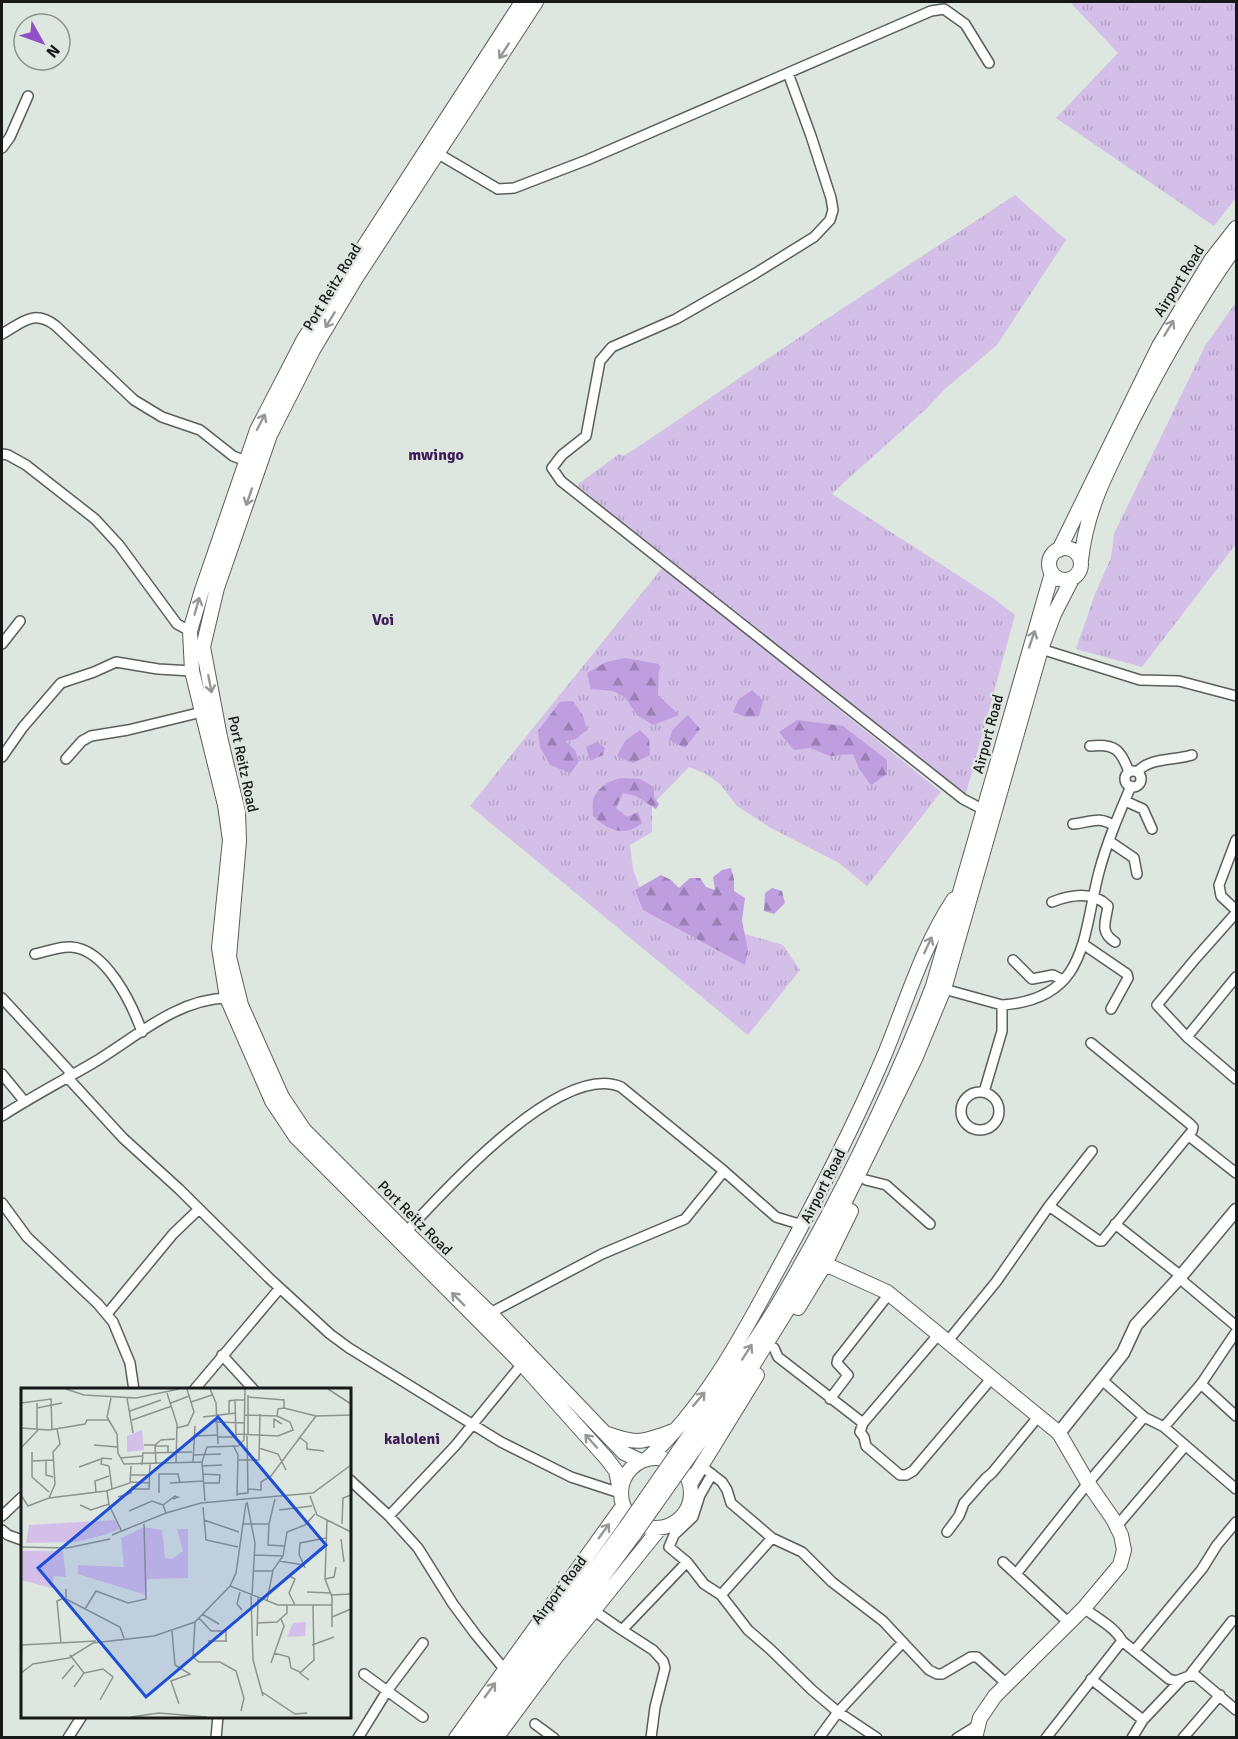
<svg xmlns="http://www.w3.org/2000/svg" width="1238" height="1739" font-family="Signika,sans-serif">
  <defs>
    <pattern id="grass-tufts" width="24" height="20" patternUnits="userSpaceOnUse" patternTransform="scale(1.5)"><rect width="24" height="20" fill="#d3bfe8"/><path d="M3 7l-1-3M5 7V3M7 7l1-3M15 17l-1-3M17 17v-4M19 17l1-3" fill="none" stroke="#b4a4c6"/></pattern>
    <pattern id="forest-firs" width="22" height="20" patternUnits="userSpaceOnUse" patternTransform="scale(1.5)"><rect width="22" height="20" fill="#bf9ee0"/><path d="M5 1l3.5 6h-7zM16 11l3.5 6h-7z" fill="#9a80b5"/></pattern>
  </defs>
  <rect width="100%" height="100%" fill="#dde6df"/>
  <path fill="url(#grass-tufts)" d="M1070,2H1236V198L1214,226L1056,118L1118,53Z
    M1015,195L1066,240L997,345L945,389L925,410L851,476L832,494L993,598L1015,615L965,797L687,578L577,485L615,457L619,454L623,456L635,449L816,326Z
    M1236,302V544L1142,667L1076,649L1095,594L1111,558L1114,534L1205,346Z
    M663,567L941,792L867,886L839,863L771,828L737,806L720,784L706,774L689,767L652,805V832L630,845L633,869L646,906L783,945L800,970L748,1035L470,806Z"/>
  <path fill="url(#forest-firs)" d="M625,658L659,664L658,695L679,715L653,725L637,715L625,697L613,691L591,689L587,673L606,662Z
    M752,690L763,701L759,716L746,717L733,712L739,699Z
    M573,701L583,716L587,730L576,739L565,741L575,750L579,761L571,773L550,765L540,747L538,731L560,702Z
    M688,715L700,729L685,748L669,740L673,729Z
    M797,720L843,726L887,760V774L871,785L859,769L853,754L830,756L810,748L794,750L779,732Z
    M640,730L649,739L650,755L633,763L617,756L625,741Z
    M597,742L605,748L603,755L590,761L586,747Z
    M623,778L640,779L654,787V797L659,804L656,809L636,796L623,793L616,808L627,817L638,812L642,823C624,838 608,830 593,816C593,811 592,805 593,801C596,788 611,779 623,778Z
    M731,868L734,879V891L745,898L742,920L748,951L745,965L643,910L635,890L661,875L671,880L679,888L690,878H700L706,887L715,890L713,877L722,870Z
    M772,888L782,891L785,903L774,914L764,911L765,893Z"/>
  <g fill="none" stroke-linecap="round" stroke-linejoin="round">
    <g stroke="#59605b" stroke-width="12">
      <path id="minor" d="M788,73L811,136L831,198L833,210L830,220L814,237L756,273L676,319L612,347L600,361L586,436L562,455L552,468L561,481L963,799L984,810
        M2,148L10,137L28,96
        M437,153L498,189L514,188L587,160L931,11L944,9L965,24L989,63
        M2,334C23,322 34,309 56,326L134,400L162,417L200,430L233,456L246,461
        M2,454L8,455L26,465L95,519L119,545L177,624L190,631
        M2,644L20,621
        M1041,649L1140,680L1179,681L1236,696
        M1090,746C1115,743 1121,750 1129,772
        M2,757L23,727L61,683L94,672L116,662L158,669L192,671
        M66,759L82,741L91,736L128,730L202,712
        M1125 779a8 8 0 1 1 16 0a8 8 0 1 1-16 0Z
        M1137,772C1151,757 1173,761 1192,755
        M1125,801L1143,809L1152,829
        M1073,824C1089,823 1099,815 1114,826
        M1236,840L1219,885L1221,896L1236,910
        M1109,841L1134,858L1137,874
        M1052,902C1070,895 1093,891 1108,906C1106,921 1099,932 1115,942
        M1236,913L1196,958L1157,1005L1187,1037L1236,1079
        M1083,944L1127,974L1128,978L1111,1009
        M35,954C46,952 59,946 71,947C106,949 132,1004 142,1032
        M1013,960L1032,979L1053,975L1063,980
        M944,989L1002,1005V1031L984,1092
        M2,998L72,1074
        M1002,1005C1088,999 1082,937 1099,872C1107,842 1119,814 1131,786
        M1187,1037L1236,977
        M2,1074L25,1102
        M67,1077L123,1138L179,1189L269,1278L330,1334L349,1348L501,1442L571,1477L620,1493
        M961 1111a19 19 0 1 1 38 0a19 19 0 1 1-38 0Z
        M2,1116C31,1097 62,1081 93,1063C135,1038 176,999 227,998
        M1189,1136L1236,1173
        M866,1180L886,1185L930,1224
        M2,1203L27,1237L98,1304L113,1322L130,1363L134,1390
        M1049,1206L1099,1241H1102L1192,1131L1193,1127L1190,1124L1091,1043
        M1115,1224L1181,1276
        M406,1232C444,1191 561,1061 621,1087L724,1171L776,1217L802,1225
        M1179,1278L1236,1326
        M490,1313L602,1254L685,1219L724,1171
        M107,1314L173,1234L198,1210
        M938,1335L863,1423L860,1432L864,1437L866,1446L900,1475H906L913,1471L991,1379
        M947,1342L996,1282L1049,1206L1092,1151
        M774,1348L778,1357L863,1423
        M222,1355L254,1390
        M1102,1380L1144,1417L1164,1427L1236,1489
        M1201,1384L1236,1416
        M194,1390L280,1288
        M830,1399L848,1375L837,1363L838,1359L889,1294
        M1164,1427L1201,1384L1236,1332
        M700,1465L722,1482L727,1490L731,1503L772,1538L802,1552L832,1582L883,1621L929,1670L937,1674H942L971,1657H977L1007,1684
        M712,1474L700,1495L693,1517L674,1535L669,1547L687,1562L704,1584L721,1595L748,1630L770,1649L812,1690L838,1712L877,1738
        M350,1480L389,1516L455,1446L522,1364
        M2,1516L22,1497
        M389,1516L418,1548L453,1604L476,1635L505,1670
        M1117,1526L1185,1446
        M2,1530L8,1535L22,1540
        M947,1532L959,1516L964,1503L986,1478L992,1473L1038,1417
        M1003,1562L1069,1623
        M1016,1574L1088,1483L1144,1417
        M721,1595L772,1538
        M1084,1608C1096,1618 1115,1627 1122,1641L1169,1679L1176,1681L1189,1676H1196L1236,1710
        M593,1610L622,1630
        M1134,1651L1202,1569L1217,1545L1236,1522
        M364,1674L423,1717
        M1189,1676L1232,1621
        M1091,1679L1143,1720
        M535,1724L554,1738
        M68,1738L82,1716
        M216,1738L218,1716
        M358,1738L387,1691L423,1643
        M651,1738L655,1707L665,1668L663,1661L653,1650L622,1630L687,1562
        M819,1738L838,1712L903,1642
        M957,1738L978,1725
        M1046,1738L1122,1641
        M1132,1738L1143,1720L1181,1680
        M1183,1738L1220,1695"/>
    </g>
    <g stroke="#59605b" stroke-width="15">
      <path id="tertiary" d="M1059,1433L1123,1353L1136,1325L1181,1276L1236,1210"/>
    </g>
    <g stroke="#59605b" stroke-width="16">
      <path id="secondary" d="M522,2L304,339L257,430L202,590L190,631L192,671L225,805L230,840L219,948L227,998L272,1101L296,1137L522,1364L607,1459L616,1471L620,1490
        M536,2L356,278L313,350L270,435L217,588L203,647L220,737L238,812L239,841L229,957L241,1005L282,1097L304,1130L406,1232L490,1313L624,1453L641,1461
        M1049 564a16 16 0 1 1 32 0a16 16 0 1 1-32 0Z
        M1059,550L1159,346L1211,260L1236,228
        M1081,560C1087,507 1108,470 1131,423C1162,362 1196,302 1236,246
        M825,1264L887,1292L1059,1433L1088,1483L1113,1519L1121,1535L1124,1550L1120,1565L1084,1608L995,1696L980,1718L975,1738
        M798,1308L825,1264L851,1211
        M608,1434C637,1445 644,1442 673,1431
        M678,1452C713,1402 749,1353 780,1301C839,1201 891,1095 933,986L1052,573
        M621 1493a35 35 0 1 1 70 0a35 35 0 1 1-70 0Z
        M688,1458L750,1370L789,1307L830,1232L915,1059L944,989L1041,649L1054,614L1072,579
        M647,1459C703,1409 741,1338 776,1273C815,1202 852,1131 884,1056C906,1003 922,947 954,899
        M690,1484L757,1375
        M456,1738L623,1506
        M470,1738L626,1527
        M483,1738L635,1533
        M496,1738L556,1657L660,1528"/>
    </g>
    <use href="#minor" stroke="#fff" stroke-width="9"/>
    <use href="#tertiary" stroke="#fff" stroke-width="12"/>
    <use href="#secondary" stroke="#fff" stroke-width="14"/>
    <g stroke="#59605b" stroke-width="16" stroke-linecap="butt">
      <path id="secondary-bridge" d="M626,1527L678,1452
        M635,1533L688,1458"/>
    </g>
    <use href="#secondary-bridge" stroke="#fff" stroke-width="14"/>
  </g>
  <defs><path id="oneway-shaft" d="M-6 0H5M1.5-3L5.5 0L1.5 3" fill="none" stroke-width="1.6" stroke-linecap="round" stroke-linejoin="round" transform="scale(1.5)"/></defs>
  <g stroke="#969897">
    <use href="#oneway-shaft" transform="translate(504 51) rotate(123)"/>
    <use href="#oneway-shaft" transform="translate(330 320) rotate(121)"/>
    <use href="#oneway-shaft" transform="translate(1169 328) rotate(-59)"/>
    <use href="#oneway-shaft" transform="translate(261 422) rotate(-63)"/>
    <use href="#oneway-shaft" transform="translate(249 497) rotate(109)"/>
    <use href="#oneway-shaft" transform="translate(197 606) rotate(-74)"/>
    <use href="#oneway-shaft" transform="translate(1032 639) rotate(-71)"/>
    <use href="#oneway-shaft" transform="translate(210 684) rotate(79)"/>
    <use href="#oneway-shaft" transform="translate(928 945) rotate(-65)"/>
    <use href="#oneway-shaft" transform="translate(458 1299) rotate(-135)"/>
    <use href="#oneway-shaft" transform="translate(747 1352) rotate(-57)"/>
    <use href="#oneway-shaft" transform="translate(699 1399) rotate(-50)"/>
    <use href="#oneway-shaft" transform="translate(591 1441) rotate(-132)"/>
    <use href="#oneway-shaft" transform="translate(604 1531) rotate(-54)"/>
    <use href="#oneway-shaft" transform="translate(490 1690) rotate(-54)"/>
  </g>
  <g text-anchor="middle" stroke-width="5" stroke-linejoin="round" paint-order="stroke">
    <g font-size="15" fill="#161917" stroke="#dde6df">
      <text transform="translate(1179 281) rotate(-58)" y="5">Airport Road</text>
      <text transform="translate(332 287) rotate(-59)" y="5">Port Reitz Road</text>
      <text transform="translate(988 734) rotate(-75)" y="5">Airport Road</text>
      <text transform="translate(243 764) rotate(78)" y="5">Port Reitz Road</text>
      <text transform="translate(823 1186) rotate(-63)" y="5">Airport Road</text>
      <text transform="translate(415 1218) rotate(45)" y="5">Port Reitz Road</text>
      <text transform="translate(559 1590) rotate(-53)" y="5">Airport Road</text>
    </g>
    <g font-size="16" font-weight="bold" fill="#3c1d55" stroke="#dde6df">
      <text x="436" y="460">mwingo</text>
      <text x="383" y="625">Voi</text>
      <text x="412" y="1444">kaloleni</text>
    </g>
  </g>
  <g transform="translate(21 1388)">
    <rect width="330" height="330" fill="#dde6df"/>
    <path d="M94,132L98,141L83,147L56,154L5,155L8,137ZM123,139L141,142L144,170L151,171L162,163L156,141H167V190L126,191L125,207L57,186V177L103,179L100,150ZM0,163H42L45,189L33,188L31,200L0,192Z" fill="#d3bfe8"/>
    <path d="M121,42L123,62L106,64V48ZM285,234L284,248L266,249L272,235Z" fill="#d3bfe8"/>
    <path fill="none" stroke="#8d948f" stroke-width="1.5" d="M45,1L63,7L115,10L158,1M189,1L195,15L197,56M307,1L330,16M146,5L156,36L155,75M227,9L263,12V20M90,10L86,29L96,46L97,65L103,76L181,74M106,10L112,45M170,14L191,7M0,15L30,11L31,42M16,15V42M150,15L168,8M16,20L41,15M109,23L140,12M208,25V13L214,12M256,28L257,21L263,20L295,28L330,27M182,29L215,25M111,32L151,18M194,34L224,35M0,40L28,42L64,36L66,32H87M156,40L167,37L173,24L166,1M253,40V31L261,36M215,46L257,48L272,42L269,34L256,28L224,27M227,46V7M174,48L197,47M197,49H215L214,12H224M278,49L286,55V61L303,63M73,57L96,59M123,57H134L135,75M134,57L140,52L154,51M212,57L217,67L216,108M134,58H147V65M0,60L17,42M238,60L257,66L265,82M11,64V89L28,104M172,67L200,66M99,70L121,68M25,72V87L32,89M217,72H238L239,26M11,73L33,72M172,74L174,38M121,77L122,65L171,64M181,78L201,77M58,79L80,71M181,86L199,87L198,95H182M110,87H129M110,94L129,95M149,95L182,93M91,101L88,78L80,76L81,70L91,71M111,101H128L129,76M227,101L240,102V94L250,88L295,28M86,103L88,117L101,144M75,104L74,93L88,88M138,105V86H157L159,95M216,106L227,105L226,46M0,107L7,118L28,110L85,103L109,95L110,78M289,108L296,127L330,144M97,109L110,105L111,98M28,110L34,96L32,64L39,56L36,41M184,113L181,74L186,59L217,58L223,52L224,1M226,114L234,155L231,208M59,117L70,122L88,116M182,119L185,152L217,159M258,122L291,118M108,123L131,113L142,117M145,125L142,117L154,108L157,109L152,111M183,132L218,144M306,132L304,191L311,209V239M221,136H248L247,157L263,158M248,136L254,111M321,136L322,110L330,107M91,147L145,125L180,115L292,105L330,77M320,151L323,174M0,159L46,160L89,151M234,167L262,168M258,173L283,177M284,180L278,166L279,155L305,150M233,183H252M269,188L274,191L268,205L274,217M304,191L313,189L315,179M209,198L257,217H311M45,201V211L99,239L103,250M219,204L216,216L221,222M286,204L310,205M310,207L330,206M230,208L232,272L242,308M246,213L252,182L262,168L266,144L284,137L294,126M64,221L75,203L107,215L125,211L123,136M181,226L198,236M311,229L330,221M178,230L190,243H205V253M174,234L172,269L178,274H199L215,283L223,310L220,323M236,235L256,234L266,225V217M151,243L154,277L169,286L150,293L158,316M236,248L237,210M187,253H206M40,255L36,213L43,210M0,257L75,253M291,257L313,249M253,265L268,269L270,280L279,284M49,267L63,285L53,299M0,275L1,257M250,275L263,238L260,231M0,285L12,276L48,270L72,255L133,248L174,234L209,198L215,185L225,115M63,285L82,281L92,289L79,312M41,291L53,277M288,292L279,285L293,272L292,217M241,304L274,326L286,325M110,329L138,325L186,329"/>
    <path fill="#1d4ed8" fill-opacity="0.15" stroke="#1d4ed8" stroke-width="3" d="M197,29L305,157L125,309L17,180Z"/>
    <rect width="330" height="330" fill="none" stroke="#161917" stroke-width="3"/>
  </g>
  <rect width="1238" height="1739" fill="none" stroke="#161917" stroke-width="6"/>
  <g transform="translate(42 42) rotate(130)"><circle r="28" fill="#dde6df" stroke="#8d948f" stroke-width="1.5"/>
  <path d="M0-4.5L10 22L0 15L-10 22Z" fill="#9150c6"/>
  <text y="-9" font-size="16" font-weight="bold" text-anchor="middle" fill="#161917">N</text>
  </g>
</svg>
